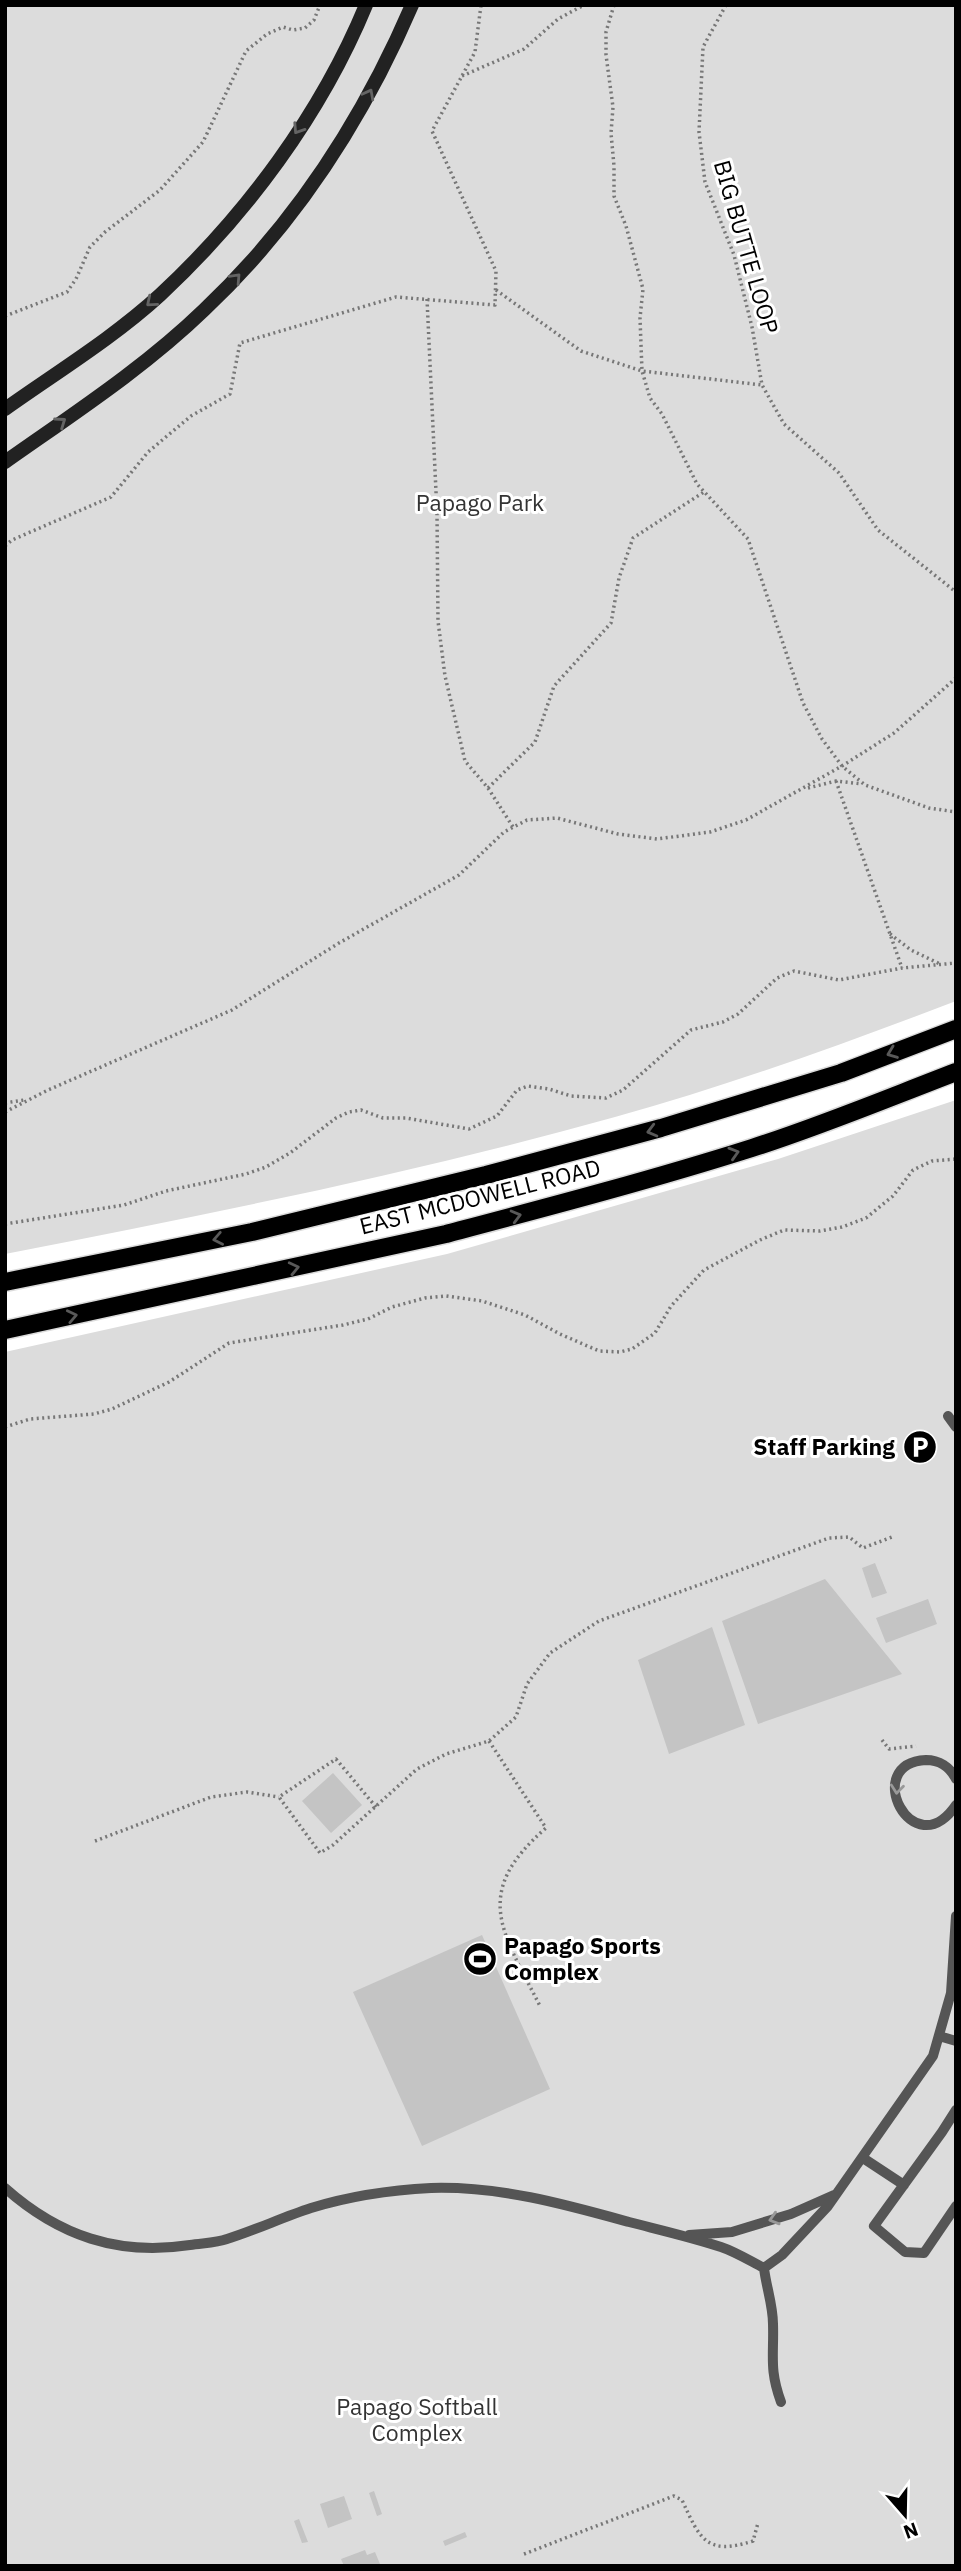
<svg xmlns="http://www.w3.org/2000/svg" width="961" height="2571" font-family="'IBM Plex Sans',sans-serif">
  <rect width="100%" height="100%" fill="#fff"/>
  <path fill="#dcdcdc" d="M5,5H956V1001C844,1044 730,1085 615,1117C414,1173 210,1214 5,1254Z
    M956,1100V2566H5V1352L447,1254L778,1159Z"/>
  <path fill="#c4c4c4" d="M875,1563L887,1593L872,1598L862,1568Z
    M825,1579L902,1674L758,1724L722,1621Z
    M928,1599L937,1624L886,1643L876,1618Z
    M712,1627L745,1725L669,1754L638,1660Z
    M333,1773L362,1805L331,1833L302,1801Z
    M482,1935L550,2089L422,2146L353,1992Z
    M374,2491L382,2514L377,2516L369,2493Z
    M344,2496L352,2519L328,2528L320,2504Z
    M299,2519L308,2542L302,2543L294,2521Z
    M465,2532L467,2537L445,2546L443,2541Z
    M365,2550L367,2555L375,2552L380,2564L344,2566L341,2559Z"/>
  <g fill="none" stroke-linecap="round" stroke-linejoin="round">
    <g stroke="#dbdbdb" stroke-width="21">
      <path id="primary" d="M5,1282L252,1232L486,1175L661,1128L841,1073L956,1029
        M5,1330L446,1234C548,1207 651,1180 752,1148C821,1126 888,1098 956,1072"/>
    </g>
    <path stroke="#777" stroke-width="3.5" stroke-dasharray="2 3.5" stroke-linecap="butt" d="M614,5L606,32V55L613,107L611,133L614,166V196L626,226L643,289L640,318L642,371L650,398L662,414L697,484L748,539L803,703L822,739L842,766L865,785L929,808L956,812
      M726,5L703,47L699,132L705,182L734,255L752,327L762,385L784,424L839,473L878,530L956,592
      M462,76L524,49L558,19L584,5
      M496,290L581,351L642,371L762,385
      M427,299L437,513L438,621L445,676L465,761L488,788L513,827
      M5,316L67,292L76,279L90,247L105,232L160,190L203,142L246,51L267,34L283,27L293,30L305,28L314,20L320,5
      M5,546L12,540L111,497L148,452L191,416L230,394L240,343L396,297L495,305L496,271L432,131L475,52L481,5
      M836,781L902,968
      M488,788L535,742L554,686L611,623L619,578L633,538L704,492
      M808,788L836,781L862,784
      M890,934L911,950L940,964
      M5,1103L24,1100
      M5,1112L48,1090L232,1010L339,943L459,875L504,832L527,820L557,818L618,834L657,839L710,832L746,820L842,766L894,733L956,678
      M5,1224L124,1205L166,1191L246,1174L266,1167L290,1153L336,1118L349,1112L361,1110L383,1118H406L469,1129L497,1116L517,1090L528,1086L549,1089L571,1096L606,1098L623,1090L691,1030L723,1022L738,1014L777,978L794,971L839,980L902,968L956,963
      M5,1427L30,1419L94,1414L112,1409L169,1382L229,1343L343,1325L368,1319L392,1307L425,1298L446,1296L482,1301L525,1315L560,1334L599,1351L620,1352L632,1349L655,1333L671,1306L704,1270L760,1240L784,1230L820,1231L842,1227L866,1218L893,1196L913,1170L932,1161L956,1159
      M882,1740L889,1749L916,1746
      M489,1741L546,1828C471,1893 502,1931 540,2006
      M376,1807L336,1759L279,1797L320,1853L333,1845L417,1769L446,1754L489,1741L516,1717L527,1684L550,1653L599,1621L829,1538L849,1537L863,1548L892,1537
      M95,1841L211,1797L247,1792L279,1797
      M524,2554L674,2496L682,2500C700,2539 706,2556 753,2541L758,2523"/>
    <path stroke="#555" stroke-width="10" d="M948,1416L956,1427
      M956,1779C950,1767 939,1760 926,1760C860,1763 913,1868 956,1805
      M939,2036L956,2041
      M956,2110L942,2132L874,2226L905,2252L924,2253L956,2206
      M863,2158L904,2185
      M5,2188C59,2236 118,2256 190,2245C202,2243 216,2243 227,2239C256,2230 283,2217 311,2208C350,2196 391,2190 431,2188C500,2186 564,2204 629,2222C660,2230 691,2237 721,2247C736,2252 750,2261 764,2268
      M689,2235L732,2232L791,2214L834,2195
      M764,2268L782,2255L828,2206L933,2056L951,1993L956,1916
      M764,2268C766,2286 773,2305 773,2324C774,2356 769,2369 781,2402"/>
    <path stroke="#222" stroke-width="14" d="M5,409C57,372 113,338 160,295C246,215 321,114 366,5
      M5,462C73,414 144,368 204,310C294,225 363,119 412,5"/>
    <use href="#primary" stroke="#000" stroke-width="18"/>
  </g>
  <defs><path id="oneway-chevron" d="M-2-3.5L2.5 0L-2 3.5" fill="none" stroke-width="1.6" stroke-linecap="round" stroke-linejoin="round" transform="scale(1.75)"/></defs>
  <g stroke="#646464">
    <use href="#oneway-chevron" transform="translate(369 94) rotate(-62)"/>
    <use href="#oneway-chevron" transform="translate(298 129) rotate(123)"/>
    <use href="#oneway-chevron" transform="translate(236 278) rotate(-47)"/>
    <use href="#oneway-chevron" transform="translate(151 302) rotate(140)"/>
    <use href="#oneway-chevron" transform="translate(61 422) rotate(-35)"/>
  </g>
  <g stroke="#595959">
    <use href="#oneway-chevron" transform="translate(892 1053) rotate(159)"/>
    <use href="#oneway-chevron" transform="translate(652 1131) rotate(165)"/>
    <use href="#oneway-chevron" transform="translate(734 1153) rotate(-17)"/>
    <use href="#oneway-chevron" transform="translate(516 1216) rotate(-15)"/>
    <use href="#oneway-chevron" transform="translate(218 1239) rotate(169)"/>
    <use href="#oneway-chevron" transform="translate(294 1268) rotate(-13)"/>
    <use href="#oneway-chevron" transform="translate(72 1316) rotate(-12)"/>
  </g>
  <g stroke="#999">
    <use href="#oneway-chevron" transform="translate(897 1789) rotate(96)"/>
    <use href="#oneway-chevron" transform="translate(774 2219) rotate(163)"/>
  </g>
  <defs>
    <g id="parking-disc" transform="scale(1.75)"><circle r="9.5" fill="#000" stroke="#fff"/><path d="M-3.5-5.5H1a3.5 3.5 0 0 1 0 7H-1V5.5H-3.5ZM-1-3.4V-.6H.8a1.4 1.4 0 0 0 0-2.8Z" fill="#fff"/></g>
    <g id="stadium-disc" transform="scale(1.75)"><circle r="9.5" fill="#000" stroke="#fff"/><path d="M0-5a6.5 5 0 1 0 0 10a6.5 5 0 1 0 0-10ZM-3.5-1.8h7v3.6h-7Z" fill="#fff"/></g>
  </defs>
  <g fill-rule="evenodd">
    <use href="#parking-disc" x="920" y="1447"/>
    <use href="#stadium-disc" x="480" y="1959"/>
  </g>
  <g text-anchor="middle" stroke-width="6" stroke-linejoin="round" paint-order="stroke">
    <g font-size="23" fill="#000" stroke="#fff">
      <text transform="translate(746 247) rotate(74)" y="8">BIG BUTTE LOOP</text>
      <text transform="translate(480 1197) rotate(-14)" y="8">EAST MCDOWELL ROAD</text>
    </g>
    <g font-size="23" fill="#333" stroke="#fff">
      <text x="480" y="511">Papago Park</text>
      <text x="417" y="2415">Papago Softball<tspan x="417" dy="26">Complex</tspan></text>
    </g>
    <g font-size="23" font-weight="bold" fill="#000" stroke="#fff" text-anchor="end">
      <text x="895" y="1455">Staff Parking</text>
      <text x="504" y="1954" text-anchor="start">Papago Sports<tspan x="504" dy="26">Complex</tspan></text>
    </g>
  </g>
  <rect width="961" height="2571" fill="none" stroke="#000000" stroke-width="14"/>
  <g transform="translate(905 2515) rotate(160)" stroke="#ffffff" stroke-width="5" paint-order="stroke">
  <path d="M0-5L12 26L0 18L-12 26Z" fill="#000000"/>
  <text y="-10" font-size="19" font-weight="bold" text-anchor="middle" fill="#000000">N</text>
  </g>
</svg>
